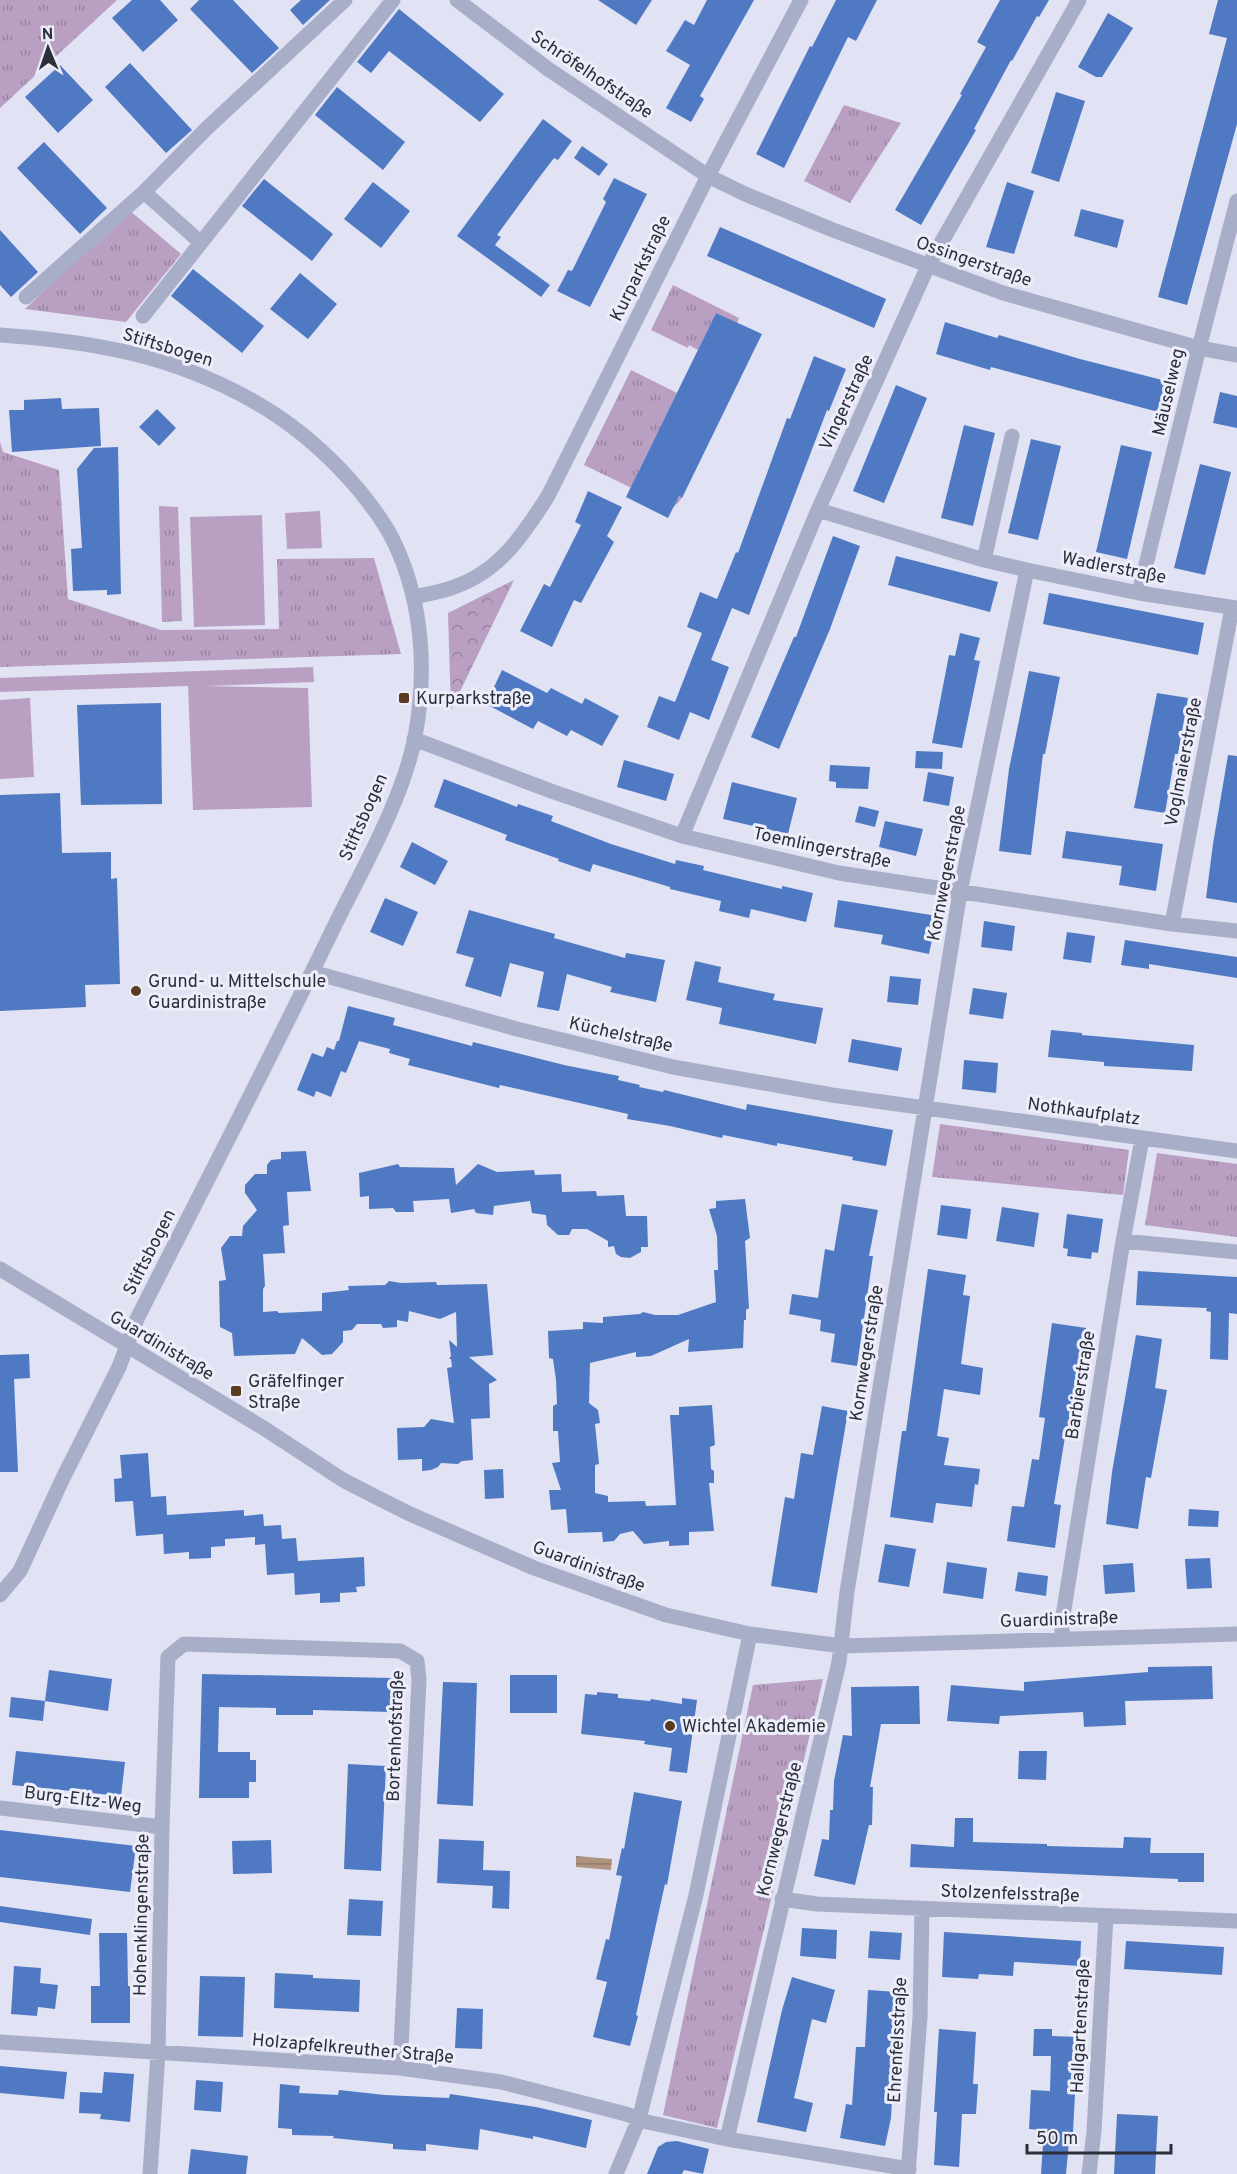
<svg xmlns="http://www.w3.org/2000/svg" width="1237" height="2174" font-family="Overpass,sans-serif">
  <defs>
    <pattern id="grass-tufts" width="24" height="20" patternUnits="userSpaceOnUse" patternTransform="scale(1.5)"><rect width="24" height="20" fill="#b9a0c2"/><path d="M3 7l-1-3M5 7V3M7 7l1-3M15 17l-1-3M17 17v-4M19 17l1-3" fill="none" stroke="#97839f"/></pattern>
    <pattern id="forest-crowns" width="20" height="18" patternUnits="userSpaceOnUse" patternTransform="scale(1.5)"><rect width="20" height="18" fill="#b9a0c2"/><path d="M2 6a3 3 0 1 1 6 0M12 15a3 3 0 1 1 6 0" fill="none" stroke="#97839f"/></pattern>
    <pattern id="water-rules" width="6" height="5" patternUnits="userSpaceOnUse" patternTransform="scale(1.5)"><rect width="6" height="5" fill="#af9480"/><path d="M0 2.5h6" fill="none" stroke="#8f796a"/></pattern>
  </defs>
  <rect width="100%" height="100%" fill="#e1e2f3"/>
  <path fill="url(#grass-tufts)" d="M0,0H117L0,108Z
    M844,105L901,123L850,203L804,181Z
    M129,210L181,254L126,322L25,309Z
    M673,285L739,318L737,323L716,313L698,350L689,345L688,348L651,330Z
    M631,370L677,393L637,474L682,498L673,508L584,465Z
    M0,442L3,452L59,470L68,599L161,630L279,629L277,559L374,558L401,654L0,667Z
    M159,506L178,507L182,621L162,622Z
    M940,1124L1129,1150L1123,1195L932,1177Z
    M1157,1153L1237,1164V1237L1145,1225Z
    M823,1679L717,2128L663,2115L753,1685Z"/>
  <path fill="url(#forest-crowns)" d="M514,580L451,710L448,613Z"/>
  <path fill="#b9a0c2" d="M320,511L322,548L287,549L285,513Z
    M262,515L265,625L194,627L190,517Z
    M313,667L314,682L205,686L308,688L312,807L193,810L188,686L0,692V678Z
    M30,698L34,777L0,779V700Z"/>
  <path fill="url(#water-rules)" d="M576,1856L612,1859L611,1870L576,1867Z"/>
  <path fill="#4f7ac3" d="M132,0H160L178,20L143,52L112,18Z
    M199,0H233L279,48L252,73L190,9Z
    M301,0H330L303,25L290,10Z
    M598,0H652L636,25Z
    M707,0H754L700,96L704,99L691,122L666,108L690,65L666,51L685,20L694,25Z
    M836,0H877L856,41L848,37L784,168L756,154L810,46L812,47Z
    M1000,0H1049L1039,17L1037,16L1012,61L1011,60L974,129L976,130L921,225L895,210L962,95L960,94L986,47L977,42Z
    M1218,0H1237V124L1187,305L1158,297L1227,38L1209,34Z
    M399,9L504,94L480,122L389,51L371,73L357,62Z
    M1108,13L1133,28L1102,77H1096L1078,67Z
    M130,63L192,130L166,153L105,87Z
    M60,65L93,100L58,133L25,97Z
    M337,87L405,142L383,170L315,115Z
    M1056,92L1085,101L1059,182L1031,173Z
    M543,119L572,141L558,160L554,158L538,179L497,235L501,237L495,245L550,285L541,297L457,236Z
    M44,142L107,208L80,234L17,168Z
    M582,146L608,164L599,176L574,158Z
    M614,178L647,194L590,307L557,291L568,270L572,271L606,202L603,199Z
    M264,179L333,234L312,261L242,206Z
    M373,182L410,211L381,248L344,219Z
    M1007,182L1034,191L1014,254L986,247Z
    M1081,209L1124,220L1117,248L1074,236Z
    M720,227L886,299L874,328L707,256Z
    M0,230L38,272L11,297L0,285Z
    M193,269L264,326L242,353L171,296Z
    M300,273L337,304L308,339L270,309Z
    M716,313L762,334L682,498L679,496L668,518L626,497Z
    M945,322L997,338L999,335L1080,359L1170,382L1162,413L991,367L990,370L936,354Z
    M814,356L846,369L829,411L827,410L749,615L732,608L711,660L729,667L709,720L690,712L679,740L647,727L659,696L675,702L702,633L687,627L700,592L717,599L736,552L738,553L787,418L790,419Z
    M896,385L927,398L884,503L853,491Z
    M1220,392L1237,396V428L1213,423Z
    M61,398L62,409L99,408L101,446L12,452L9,410H24V400Z
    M157,409L176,428L159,446L139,427Z
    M964,425L995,433L973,526L941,518Z
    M1031,439L1061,446L1038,540L1008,533Z
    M1121,445L1152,452L1127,559L1096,552Z
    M118,447L121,594L107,595V590L73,591L71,549L82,548L77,469L94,448Z
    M1200,464L1231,472L1205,575L1174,568Z
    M588,491L622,507L607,536L614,542L581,603L574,600L552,647L520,631L544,584L550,587L581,525L575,522Z
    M833,536L860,546L830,629L779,749L751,737L794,637H796Z
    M896,556L998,582L990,612L888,585Z
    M1049,593L1204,623L1198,655L1043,624Z
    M960,633L980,638L974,660L980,661L962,748L932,743L949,655L955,656Z
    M502,670L547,693L551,688L582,704L585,698L619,716L602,746L571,730L567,736L538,721L533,729L486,704Z
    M1029,671L1060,677L1045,754H1043L1031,855L999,851L1009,769Z
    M1157,693L1188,698L1178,754H1175L1165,813L1134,808Z
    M161,703L162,804L81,805L77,705Z
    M916,751L943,752L942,769L915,768Z
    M1228,755L1237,756V903L1206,898L1213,844Z
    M624,760L674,774L666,801L617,787Z
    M830,765L870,767L868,789L836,788V782L829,781Z
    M928,772L954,777L949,806L923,801Z
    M444,779L517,807L518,804L553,816L551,821L611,844L675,864L676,860L704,866L703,870L782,889V886L813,893L806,922L751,909L749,918L719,911L721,901L670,889V887L593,864L590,872L558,861L559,859L505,840L507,835L434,807Z
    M732,782L797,798L788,834L723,819Z
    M60,793L62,853L111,852V879L117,878L120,984L85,985L86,1007L0,1011V795Z
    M859,806L879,811L875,827L855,822Z
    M885,821L923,829L916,856L879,847Z
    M1066,831L1163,844L1156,891L1119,885L1122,866L1062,858Z
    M412,842L448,861L435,885L400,867Z
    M385,898L418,912L403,946L370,932Z
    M838,900L937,916L929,954L881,944L883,935L834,927Z
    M469,910L555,934L554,938L625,958L626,953L665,960L656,1002L610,992L612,987L567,974L559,1011L537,1007L544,972L510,963L501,997L465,986L474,958L456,953Z
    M984,921L1015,926L1012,951L981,947Z
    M1067,932L1095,936L1091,963L1063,959Z
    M1125,940L1237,957V978L1149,964V969L1121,965Z
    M695,961L721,967L718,982L775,994L773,1000L823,1008L816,1044L719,1024L722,1008L686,1000Z
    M890,976L921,979L918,1005L887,1002Z
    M973,988L1007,993L1003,1019L969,1014Z
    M348,1006L395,1018L393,1025L472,1046L473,1042L564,1065L619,1076L618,1080L640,1085L639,1087L663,1092L664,1090L746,1110L747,1104L893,1130L886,1166L852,1160L853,1157L777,1143V1146L723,1135L722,1138L670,1126L627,1119L628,1114L500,1085L499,1088L408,1065L410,1059L389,1053L390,1049L359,1041L346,1073L341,1071L331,1097L316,1091L314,1097L297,1090L312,1053L323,1057L327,1047L334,1050L337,1041H339Z
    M1051,1030L1082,1033V1035L1194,1045L1192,1071L1104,1066V1062L1048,1057Z
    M852,1039L902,1048L898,1071L848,1062Z
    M964,1060L998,1063L996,1093L962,1089Z
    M306,1151L311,1191L287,1192L289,1225L283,1226L285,1253L263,1254L265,1286L263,1289V1312L277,1311L279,1313L322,1311V1293L349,1290L348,1286L385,1285L389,1281L401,1283L436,1282L437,1285L487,1284L493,1355L469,1357L497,1380L489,1384L490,1418L471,1419L473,1460L462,1461L458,1464L441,1463L438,1467L431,1470L422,1471V1459L398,1460L397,1428L424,1427L431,1419L454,1423L447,1368L452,1367L451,1359H449L451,1356L449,1340L457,1347V1345L456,1312L440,1319L409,1311L408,1322L397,1320V1327L383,1328L381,1324H357L352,1330L343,1331V1342L332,1354L322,1355L302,1338L295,1354L234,1356L232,1333L220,1327L219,1281L226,1280L221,1248L230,1236H242L243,1226L257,1210L245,1193V1185L255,1174H267V1165L271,1160L281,1159V1152Z
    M398,1164L400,1167L454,1168L456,1185L478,1164L497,1172L534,1170L535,1175L561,1174L562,1192L596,1191L597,1196L624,1195L626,1216H647L648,1247H641V1252L630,1258L621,1257L616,1254L614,1246L608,1247V1241L587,1229H572L569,1235H558L547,1225L546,1215L532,1213L530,1201L494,1206L493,1215L476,1213L474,1209L451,1213L449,1199L413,1201L414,1212H396L393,1208L369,1209V1196L360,1197L359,1173Z
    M745,1199L750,1238L745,1241L749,1308L746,1310V1320H744L743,1348L688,1352L689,1339L651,1356L636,1357V1352L590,1363L589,1403L598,1410L600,1423L595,1424L599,1464L595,1465V1493L608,1496V1502L645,1501L646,1506L676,1505L670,1415H679V1407L712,1405L715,1445L710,1447L711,1469L714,1471V1483H709L714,1531L689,1532V1545L669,1546V1541L644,1544L633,1531L620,1534L614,1541L603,1542L602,1532L568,1533L566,1509L551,1510L549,1490H561L552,1463L560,1462L558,1431H553V1406L557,1404L556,1380L553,1359L549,1358L548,1331L583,1329V1322L603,1323V1317L640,1314L643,1312L655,1315H678L716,1302L714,1270H718L717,1236L709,1209L716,1208V1201Z
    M842,1204L878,1210L869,1256H873L857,1366L831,1362L835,1334L820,1331L821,1320L789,1314L792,1294L818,1298L825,1249L834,1251Z
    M941,1205L971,1209L967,1239L937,1235Z
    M1002,1207L1039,1213L1034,1247L996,1241Z
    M1067,1214L1103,1219L1098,1253L1092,1252L1091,1259L1067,1256L1068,1249L1063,1248Z
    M928,1269L966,1275L963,1295L970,1296L961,1364L983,1368L980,1395L944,1389L937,1436L949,1438L944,1465L980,1469L978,1485L975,1484L972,1507L936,1503L933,1523L890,1517L902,1431H906Z
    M1138,1271L1237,1277V1314L1229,1313L1228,1360L1210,1359L1211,1312L1206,1311L1207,1308L1136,1305Z
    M1052,1323L1086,1328L1081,1355H1084L1082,1365L1071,1438L1065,1437L1054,1504L1061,1505L1055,1548L1007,1541L1012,1506L1024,1507L1032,1459L1039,1460L1045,1418L1039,1417Z
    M1136,1335L1162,1339L1155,1388L1167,1390L1151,1478L1146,1477L1138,1529L1106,1524L1112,1472Z
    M29,1354L30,1378L14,1379L18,1472H0V1355Z
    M822,1406L848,1411L817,1593L771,1586L785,1497L794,1499L801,1453L813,1455Z
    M148,1453L151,1497L166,1496L167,1515L244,1510V1516L263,1514L264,1526L281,1525L282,1539L296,1538L298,1561L364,1557L365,1586L356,1587L357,1592L340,1593V1602L320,1603V1593L295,1595L294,1573L267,1575L265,1544L255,1545V1537L225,1539V1546L211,1547V1558L189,1559V1552L164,1554L163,1534L136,1536L133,1501L115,1502L114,1479L122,1478L120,1455Z
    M503,1469L504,1498L485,1499L484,1470Z
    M1189,1509L1219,1511L1218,1527L1188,1526Z
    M885,1544L916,1549L909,1587L878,1582Z
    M1210,1558L1212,1588L1187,1589L1185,1559Z
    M947,1562L987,1568L983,1599L943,1593Z
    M1133,1563L1135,1592L1105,1594L1103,1565Z
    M1018,1572L1048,1576L1046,1596L1015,1591Z
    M1212,1666L1213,1699L1125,1701L1126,1725L1084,1727L1083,1712L1000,1716L999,1724L947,1721L951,1685L1024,1691V1682L1148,1672V1667Z
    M49,1670L112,1679L108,1711L45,1701Z
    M202,1674L392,1678L391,1712L313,1710V1715H276V1708L219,1707L218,1752H250V1760H256V1782H249V1798H199Z
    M510,1675H557V1713H510Z
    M443,1682L477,1683L473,1806L437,1804Z
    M919,1686L920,1724H881L870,1787H873L872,1825H869L855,1885L814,1876L822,1839L829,1840L830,1810H833L834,1781L843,1735L852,1736L851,1687Z
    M597,1692L618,1694V1698L650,1701L651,1699L682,1704V1698L697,1700L687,1773L669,1771L672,1748L644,1744L645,1741L581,1734L585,1694L597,1695Z
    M11,1697L45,1701L43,1721L9,1717Z
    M16,1751L125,1762L121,1796L12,1785Z
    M1019,1751H1047L1046,1780L1018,1779Z
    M348,1764L386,1766L381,1871L344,1869Z
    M634,1792L682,1801L667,1885L665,1884L636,2015L638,2016L630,2046L593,2037L607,1982L596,1979L606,1939L609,1940L622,1876L616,1875L622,1848L624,1849Z
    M955,1818H973V1842L1047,1844V1846L1123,1848L1124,1837L1151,1838L1150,1853H1204V1882H1178V1879L910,1867L911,1844L954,1847Z
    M0,1830L136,1846L130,1892L0,1877Z
    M439,1839L484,1841L483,1870L510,1871L509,1909L492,1908L493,1886L437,1883Z
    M271,1840L272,1873L233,1874L232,1841Z
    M349,1899L383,1901L381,1936L347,1935Z
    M0,1906L92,1919L90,1935L0,1922Z
    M802,1928L837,1930L836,1959L800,1956Z
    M870,1931L902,1933L900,1960L868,1958Z
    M944,1932L1081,1941L1080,1966L1014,1962L1013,1976L979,1974L978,1979L942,1977Z
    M99,1933H127L128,1986H130V2023H91V1986H100Z
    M1126,1941L1224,1947L1222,1975L1124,1969Z
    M14,1966L41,1968L40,1983L58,1985L55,2009L38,2007L37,2016L11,2014Z
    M275,1973L313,1975V1978L360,1980L359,2012L274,2008Z
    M200,1976L245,1977L243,2037L198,2036Z
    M792,1977L835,1990L826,2023L812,2019L794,2098L813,2103L806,2132L757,2122L782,2010Z
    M868,1990L898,1992L891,2118L885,2146L840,2138L846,2104L852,2105L856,2047H865Z
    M457,2008L483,2009L482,2049L455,2048Z
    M939,2029L976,2032L973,2084H978L976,2114H962L959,2167L934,2165L937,2112H934Z
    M1034,2029H1052V2036L1078,2037L1073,2132H1070L1066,2174H1041L1044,2130L1029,2129L1031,2090L1050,2091L1051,2056H1033Z
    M0,2066L67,2072L64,2099L0,2093Z
    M104,2072L134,2074L130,2122L100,2119L101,2114L79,2113L80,2092L102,2093Z
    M196,2080L223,2082L221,2112L194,2110Z
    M280,2084L300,2086L299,2093L338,2095L339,2090L385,2095L449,2098L450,2094L536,2107L592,2120L586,2148L533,2136V2139L480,2129L478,2150L426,2144V2151L393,2149V2144L333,2138L334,2136L292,2135V2129L278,2128Z
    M1117,2114L1158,2116L1155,2174H1114Z
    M677,2141L709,2149L703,2174L684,2170L682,2174H647L658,2147L666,2142Z
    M191,2149L248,2156L246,2174H188Z"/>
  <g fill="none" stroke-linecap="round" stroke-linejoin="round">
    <path stroke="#a9aec8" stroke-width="15" d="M144,192L200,242
      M26,297L144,192L207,128L345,0
      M143,316L393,0
      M0,335C60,339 124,347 181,368C253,394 309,431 358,489C372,506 386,524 395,544C423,604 427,672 415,737C402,802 361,871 332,931C269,1061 202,1190 137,1319L119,1367L63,1478L20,1571L0,1595
      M818,510L984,560L1027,570L1139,593L1237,608
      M984,560L1012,436
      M1139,593L1199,348L1237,201
      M414,597C427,594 441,592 454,587C500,571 523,535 548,496L708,176L801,0
      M414,739L551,791L682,836L839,873L1172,924L1237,931
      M682,836L818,510L928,266L1079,0
      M1172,924L1232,608
      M312,972L517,1029L673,1067L832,1095L1237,1151
      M1123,1241L1237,1252
      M0,1269L262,1427L343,1480L378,1498L410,1514L534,1568L666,1615L750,1634L842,1646L1237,1634
      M1062,1639V1622L1123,1241L1142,1139
      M0,1808L162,1827
      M782,1899L817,1904L1237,1921
      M0,2042L400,2068L501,2082L626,2114L647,2122L727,2139L909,2169
      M727,2139L839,1662L847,1592L960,892L1027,570
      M150,2174L158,2053L162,1827L168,1657L184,1644L400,1651L417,1661L419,1680L400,2068
      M616,2174L639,2119L696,1895L750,1634
      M908,2174L920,2017L922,1909
      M1089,2174L1094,2131L1106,1916"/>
    <path stroke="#a9aec8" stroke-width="15" d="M457,0L548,69L708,176L745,194L833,230L1003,293L1199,348L1237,355"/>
  </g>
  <g fill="#5a3b21" stroke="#edeefa" stroke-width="2">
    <rect x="398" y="692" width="12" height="12" rx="3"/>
    <circle cx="136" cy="991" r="6"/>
    <rect x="230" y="1385" width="12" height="12" rx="3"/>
    <circle cx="670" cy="1726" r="6"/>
  </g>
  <g text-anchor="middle" stroke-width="6" stroke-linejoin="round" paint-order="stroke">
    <g font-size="18" fill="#2b2f39" stroke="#edeefa">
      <text transform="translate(592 74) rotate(34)" y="6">Schröfelhofstraße</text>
      <text transform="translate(974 261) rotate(19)" y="6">Ossingerstraße</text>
      <text transform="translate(640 268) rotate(-64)" y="6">Kurparkstraße</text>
      <text transform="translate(168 347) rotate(17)" y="6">Stiftsbogen</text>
      <text transform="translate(1168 392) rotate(-77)" y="6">Mäuselweg</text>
      <text transform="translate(846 402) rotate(-65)" y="6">Vingerstraße</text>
      <text transform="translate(1114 567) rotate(11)" y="6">Wadlerstraße</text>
      <text transform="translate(1183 762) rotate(-79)" y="6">Voglmaierstraße</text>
      <text transform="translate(363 817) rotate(-66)" y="6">Stiftsbogen</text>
      <text transform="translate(822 847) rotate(12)" y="6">Toemlingerstraße</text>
      <text transform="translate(946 873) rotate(-79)" y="6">Kornwegerstraße</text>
      <text transform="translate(621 1034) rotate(13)" y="6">Küchelstraße</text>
      <text transform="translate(1084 1111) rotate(8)" y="6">Nothkaufplatz</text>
      <text transform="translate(149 1252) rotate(-63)" y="6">Stiftsbogen</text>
      <text transform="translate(162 1345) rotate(31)" y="6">Guardinistraße</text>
      <text transform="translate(866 1353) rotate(-81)" y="6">Kornwegerstraße</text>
      <text transform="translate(1080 1385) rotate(-81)" y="6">Barbierstraße</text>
      <text transform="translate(589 1566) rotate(20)" y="6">Guardinistraße</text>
      <text transform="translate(1059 1619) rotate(-2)" y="6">Guardinistraße</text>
      <text transform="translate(395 1736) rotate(-88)" y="6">Bortenhofstraße</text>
      <text transform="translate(83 1799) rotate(7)" y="6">Burg-Eltz-Weg</text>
      <text transform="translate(779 1829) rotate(-76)" y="6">Kornwegerstraße</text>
      <text transform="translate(1010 1893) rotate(2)" y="6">Stolzenfelsstraße</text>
      <text transform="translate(141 1915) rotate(-89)" y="6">Hohenklingenstraße</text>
      <text transform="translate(1080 2026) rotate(-87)" y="6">Hallgartenstraße</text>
      <text transform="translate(897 2040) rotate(-87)" y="6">Ehrenfelsstraße</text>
      <text transform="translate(353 2048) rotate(5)" y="6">Holzapfelkreuther Straße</text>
    </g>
    <g font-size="18" fill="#2b2f39" stroke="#edeefa" text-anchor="start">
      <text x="416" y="704">Kurparkstraße</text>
      <text x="148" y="987">Grund- u. Mittelschule<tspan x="148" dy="21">Guardinistraße</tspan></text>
      <text x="248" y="1387">Gräfelfinger<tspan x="248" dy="21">Straße</tspan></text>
      <text x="682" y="1732">Wichtel Akademie</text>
    </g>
  </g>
  <g transform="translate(48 48) rotate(358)" stroke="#edeefa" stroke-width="4.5" paint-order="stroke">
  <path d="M0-4.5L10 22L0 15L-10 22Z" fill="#2b2f39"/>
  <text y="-9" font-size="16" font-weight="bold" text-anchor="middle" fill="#2b2f39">N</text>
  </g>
  <path d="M1027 2144v9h144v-9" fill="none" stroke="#2b2f39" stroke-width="3"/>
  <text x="1036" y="2144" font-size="18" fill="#2b2f39" stroke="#edeefa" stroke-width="4.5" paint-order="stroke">50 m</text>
</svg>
